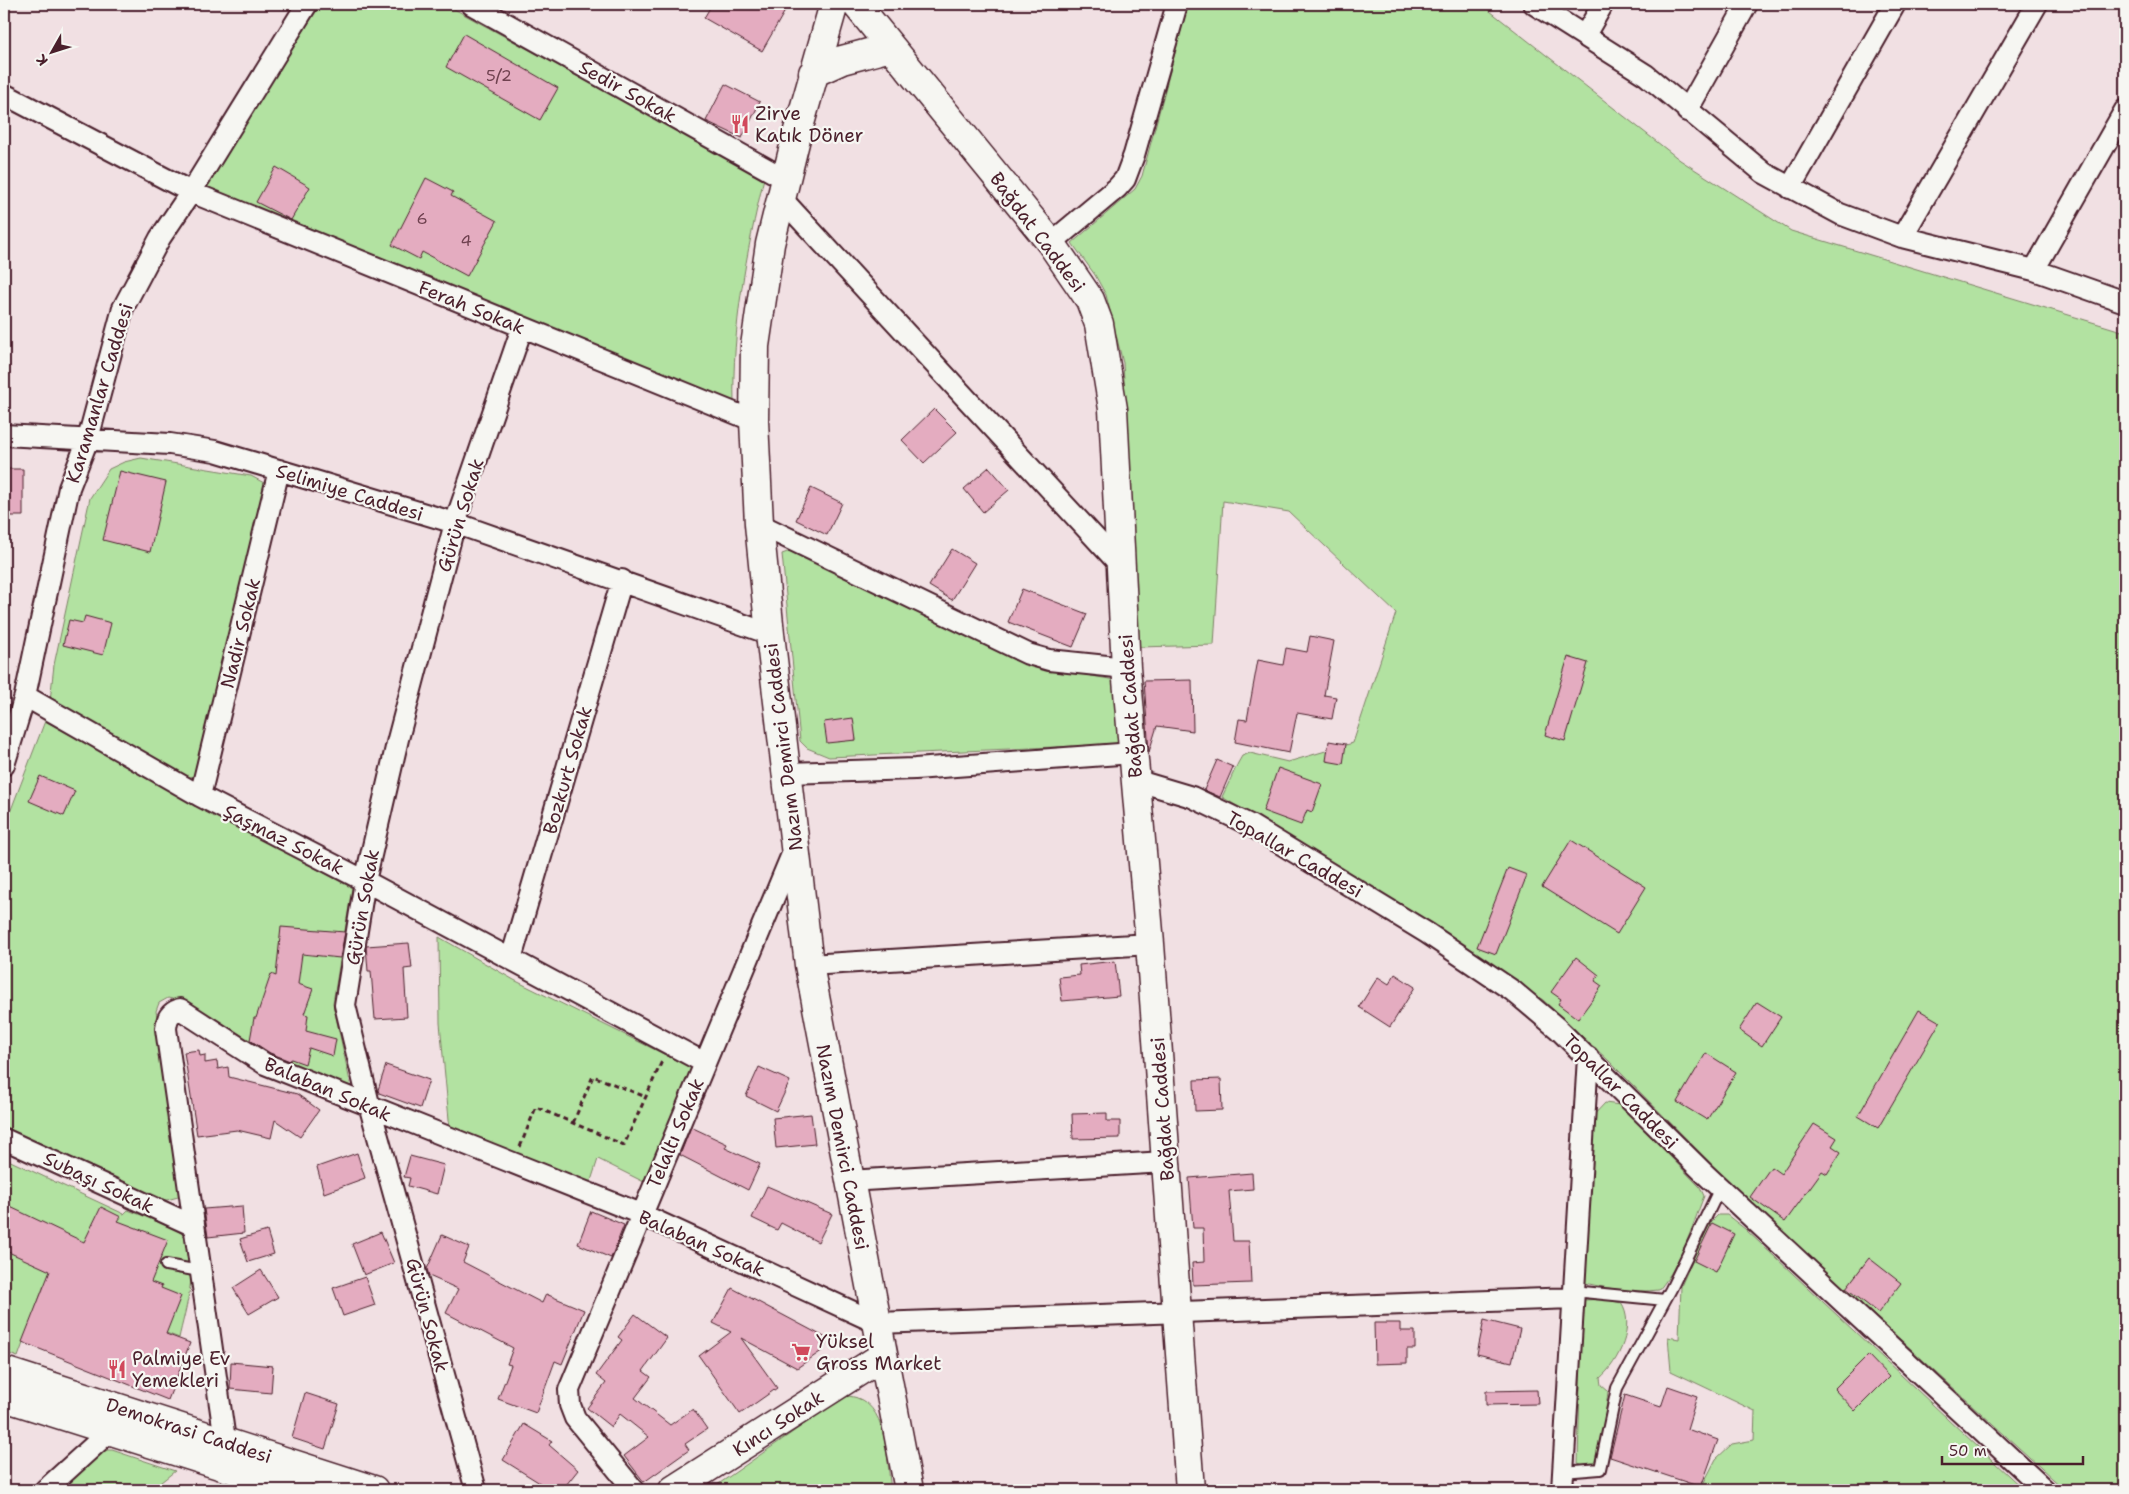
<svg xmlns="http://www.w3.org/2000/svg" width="2129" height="1494" font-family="'Shantell Sans',sans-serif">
  <rect width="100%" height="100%" fill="#f1e0e3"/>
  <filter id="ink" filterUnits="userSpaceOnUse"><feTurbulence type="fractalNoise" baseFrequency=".02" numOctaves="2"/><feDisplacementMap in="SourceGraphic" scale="10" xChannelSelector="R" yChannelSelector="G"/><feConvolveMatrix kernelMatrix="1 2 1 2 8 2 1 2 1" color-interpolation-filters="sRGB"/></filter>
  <g filter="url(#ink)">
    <path fill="#b2e2a1" stroke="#7e8066" d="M321,4H445L764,178C746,254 732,327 734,405L203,189Z
      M1188,4H1481L1680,160L1791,231L2125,332V1490H2065L1737,1190L1609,1061L1543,1000L1392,899L1222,797L1238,763L1242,756L1250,753L1288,762L1353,743L1396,613L1289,512L1223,501L1214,645L1139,647L1123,363L1106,295L1095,275L1072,243L1135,189L1142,176Z
      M141,458L251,476L266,484L198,774L188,778L50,701L54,665L90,498L109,469L124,462Z
      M790,551L798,553L996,649L1052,669L1115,680L1122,744L829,757L807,748L800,741L782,554Z
      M45,721L352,888L333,1003L352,1091L244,1043L180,1001L168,998L159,1003L156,1011L180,1189L178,1197L167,1200L151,1197L4,1129V828Z
      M439,937L514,980L698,1071L644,1182L598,1159L589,1187L450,1130L440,1023Z
      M1605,1103L1620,1105L1700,1187L1704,1196C1691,1229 1682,1262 1659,1290C1634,1293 1610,1289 1585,1283L1588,1128L1591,1118Z
      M4,1158L124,1214L128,1210C143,1216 169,1224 181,1233C204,1252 184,1314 179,1338L44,1285L18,1357L4,1352Z
      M1718,1215H1727L1745,1229L2024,1490H1700L1716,1459L1732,1444L1754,1440L1755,1411L1671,1371L1668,1337L1679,1339L1681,1286L1708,1225Z
      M1605,1299L1621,1303C1636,1325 1619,1362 1600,1378L1601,1385L1608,1391L1601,1454L1595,1464L1586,1466L1578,1463L1582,1305L1584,1300Z
      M849,1396C889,1401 886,1458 891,1490H710L840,1399Z
      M105,1450H112L175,1471L151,1490H76L70,1483L82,1468Z"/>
    <path fill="#e4acc0" stroke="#4a1f2b" d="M712,4H789L762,51L704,18Z
      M464,34L558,88L540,120L446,67Z
      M725,84L760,102L742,138L706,121Z
      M276,167L310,187L291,220L256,202Z
      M426,178L453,192L451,196L497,221L467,276L422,252L419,259L392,245Z
      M934,409L957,432L924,463L902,440Z
      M989,467L1009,490L983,512L964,489Z
      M4,469H23V516H4Z
      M120,471L166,482L150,552L103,540Z
      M811,488L842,503L827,535L796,520Z
      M952,549L975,563L952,600L929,586Z
      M1022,589L1087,614L1073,647L1008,622Z
      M85,616L111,623L103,655L63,645L69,620L83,623Z
      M1310,636L1334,641L1324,695L1336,697L1332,719L1297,713L1289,753L1235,742L1239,719L1247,720L1258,660L1283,665L1286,648L1307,652Z
      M1568,657L1588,663L1565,741L1545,735Z
      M1192,680L1193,731L1157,726L1149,752L1144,681Z
      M853,718L856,740L827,743L824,722Z
      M1329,741L1346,744L1343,764L1326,761Z
      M1217,760L1233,767L1220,797L1204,790Z
      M1278,768L1322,784L1312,812L1307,810L1301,825L1263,811Z
      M40,776L75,791L64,816L29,801Z
      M1571,840L1646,887L1617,934L1542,887Z
      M1508,868L1527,875L1496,954L1477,947Z
      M281,927L345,932L340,958L302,954L298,984L313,989L304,1014L308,1015L306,1031L336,1039L333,1056L309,1048L305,1064L291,1059L290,1061L270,1053L250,1040L254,1018H256L271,974L276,976Z
      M409,943L412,968L404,969L407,1017L375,1019L371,971H368L366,946Z
      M1576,957L1599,975L1595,981L1602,986L1578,1019L1558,1004L1561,999L1551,992Z
      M1115,961L1119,996L1062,1001L1059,977L1080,975L1079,965Z
      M1395,974L1415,987L1390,1027L1359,1007L1378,977L1389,984Z
      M1757,1002L1781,1017L1762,1046L1739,1030Z
      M1919,1010L1940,1022L1878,1128L1858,1116Z
      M199,1050L200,1056L205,1055V1063L217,1061L218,1069L228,1067L229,1077L297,1094L319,1110L300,1137L275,1120L271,1138L237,1130L197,1135L184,1052Z
      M1706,1053L1736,1072L1707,1120L1677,1102Z
      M386,1065L429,1080L420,1108L379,1093L378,1090Z
      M759,1067L790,1081L776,1111L746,1096Z
      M1221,1079L1222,1110L1195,1111L1194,1080Z
      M1107,1113V1121H1120V1138L1073,1139L1072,1114Z
      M811,1114L815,1144L776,1148L773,1118Z
      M1814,1124L1837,1138L1832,1146L1841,1152L1827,1174L1822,1171L1785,1222L1750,1197L1771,1167L1781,1174Z
      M691,1127L727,1144L725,1148L760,1164L748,1190L680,1155Z
      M357,1153L365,1178L324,1193L317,1167Z
      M410,1156L444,1165L437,1194L408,1186L410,1178L404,1177Z
      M1252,1173L1253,1189L1229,1191L1233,1241H1249L1251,1283L1193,1285L1192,1263L1204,1262L1203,1228H1193L1189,1178Z
      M767,1186L832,1214L818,1242L781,1223L777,1230L752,1218Z
      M4,1204L84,1242L101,1207L121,1217L118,1221L168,1240L151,1282L162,1286L161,1288L181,1296L166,1334L190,1343L168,1400L22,1342L50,1271L4,1250Z
      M242,1206L244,1233L208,1237L204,1209Z
      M591,1211L624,1225L611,1258L578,1244Z
      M1712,1223L1734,1234L1716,1272L1694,1261Z
      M267,1231L274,1254L248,1262L240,1239Z
      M381,1232L394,1263L364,1275L352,1244Z
      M442,1235L469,1247L463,1262L542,1303L546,1294L584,1310L562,1364L555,1361L536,1413L498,1399L511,1365L507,1364L513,1348L446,1313L458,1289L429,1276L427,1269Z
      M1869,1258L1901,1283L1878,1313L1846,1288Z
      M261,1270L278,1297L249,1314L233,1288Z
      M365,1277L375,1305L343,1316L333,1288Z
      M732,1288L828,1339L823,1350L797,1368L741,1338L777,1388L740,1414L699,1356L731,1332L713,1323Z
      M635,1314L667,1338L643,1371L651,1377L635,1398L670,1425L693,1409L707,1429L685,1444L689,1450L644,1482L624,1456L649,1437L620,1414L611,1427L587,1408L606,1383L596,1375L622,1340L618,1337Z
      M1484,1320L1520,1329L1512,1362L1477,1354Z
      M1374,1323H1400V1331H1415V1349H1407V1363L1375,1364Z
      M1868,1355L1889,1377L1855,1411L1834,1389Z
      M231,1362L273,1366L271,1393L230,1389Z
      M1668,1386L1697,1396L1687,1429L1718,1440L1701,1487L1610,1457L1625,1395L1661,1407Z
      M1537,1390L1538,1404L1486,1405V1391Z
      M305,1393L339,1404L325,1449L292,1438Z
      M524,1424L552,1441L549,1445L578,1470L562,1490H551L503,1460Z"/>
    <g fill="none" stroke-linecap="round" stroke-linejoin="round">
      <g stroke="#4a1f2b" stroke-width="14">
        <path id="lane" d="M166,1265L200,1271
          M1573,1291L1665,1300
          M1563,1472L1600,1469L1617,1388L1671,1289L1720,1188"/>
      </g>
      <g stroke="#4a1f2b" stroke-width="24">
        <path id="street" d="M471,4L785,179
          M1534,4L1646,75L1764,173L1840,214L1902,237L2034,270L2125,302
          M1585,35L1603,4
          M4,94L191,192L754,421
          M1687,111L1747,4
          M1790,188L1895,4
          M781,198L1122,567
          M1902,237L2037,4
          M1051,243L1117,188L1125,179L1134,155L1177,4
          M2034,270L2125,110
          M4,435L170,444L215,451L455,523L770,634
          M759,524L1028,654L1049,660L1126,668
          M25,696L200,796L365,881L705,1063
          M4,765L25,696L69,488L88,439L123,308L160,238L191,192L307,4
          M787,773L915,769L1133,753
          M1135,780L1192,797L1250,825L1427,933L1513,991L1557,1028L1705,1174L2045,1490
          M200,796L279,470
          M511,959L622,580
          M809,965L1150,944
          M4,1139L194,1226
          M848,1181L1165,1162
          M225,1440L166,1029C167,1018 169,1013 180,1009L265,1064L641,1214L877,1323L1572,1298
          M45,1490L110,1431
          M476,1490L370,1108L345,1005L365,881L398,739L455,523L522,328
          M634,1490L575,1418L570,1405L569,1390L795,847
          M1562,1490L1588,1057"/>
      </g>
      <g stroke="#4a1f2b" stroke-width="31">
        <path id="secondary" d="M834,4L797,134L770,244L755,346L754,421L759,524L770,634L809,965L909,1490
          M856,4L1051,243L1090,300L1099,324L1113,409L1126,668L1150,944L1190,1490
          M813,73L842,60L891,47
          M4,1371L374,1490
          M4,1397L298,1490
          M673,1490L883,1356"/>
      </g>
      <path stroke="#4a1f2b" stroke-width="3" stroke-dasharray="5 4" stroke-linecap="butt" d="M573,1123L593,1076L646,1097
        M520,1147L536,1107L624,1145L662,1061"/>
      <use href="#lane" stroke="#f6f6f2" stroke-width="10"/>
      <use href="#street" stroke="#f6f6f2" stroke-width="20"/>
      <use href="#secondary" stroke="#f6f6f2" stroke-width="28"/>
    </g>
  </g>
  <defs>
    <g id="restaurant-bare" transform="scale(1.5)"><path d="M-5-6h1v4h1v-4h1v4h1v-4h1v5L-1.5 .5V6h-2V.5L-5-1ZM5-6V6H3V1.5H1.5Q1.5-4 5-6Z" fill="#d1495b" stroke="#f6f6f2" stroke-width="2.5" paint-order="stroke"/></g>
    <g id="supermarket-bare" transform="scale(1.5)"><path d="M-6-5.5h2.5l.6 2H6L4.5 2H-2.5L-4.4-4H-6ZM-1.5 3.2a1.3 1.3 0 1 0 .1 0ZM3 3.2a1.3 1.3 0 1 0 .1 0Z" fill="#d1495b" stroke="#f6f6f2" stroke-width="2.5" paint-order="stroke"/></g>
  </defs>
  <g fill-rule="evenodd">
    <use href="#restaurant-bare" x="740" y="124"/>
    <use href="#supermarket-bare" x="801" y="1352"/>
    <use href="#restaurant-bare" x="117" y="1369"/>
  </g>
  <g text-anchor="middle" stroke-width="4.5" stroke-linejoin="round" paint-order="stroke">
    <g font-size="16" fill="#704250">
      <text x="499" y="81">5/2</text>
      <text x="422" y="224">6</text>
      <text x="466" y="246">4</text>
    </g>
    <g font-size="19" fill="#4a1f2b" stroke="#f6f6f2">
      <text transform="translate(628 91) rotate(29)" y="7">Sedir Sokak</text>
      <text transform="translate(1038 232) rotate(53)" y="7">Bağdat Caddesi</text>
      <text transform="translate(472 307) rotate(22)" y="7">Ferah Sokak</text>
      <text transform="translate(99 393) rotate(-73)" y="7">Karamanlar Caddesi</text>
      <text transform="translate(350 492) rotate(17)" y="7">Selimiye Caddesi</text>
      <text transform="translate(460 515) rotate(-73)" y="7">Gürün Sokak</text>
      <text transform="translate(240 633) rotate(-76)" y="7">Nadir Sokak</text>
      <text transform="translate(1130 706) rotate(-94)" y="7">Bağdat Caddesi</text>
      <text transform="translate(783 747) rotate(-97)" y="7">Nazım Demirci Caddesi</text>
      <text transform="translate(567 770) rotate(-74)" y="7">Bozkurt Sokak</text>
      <text transform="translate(284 839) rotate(27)" y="7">Şaşmaz Sokak</text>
      <text transform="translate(1295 854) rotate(30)" y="7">Topallar Caddesi</text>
      <text transform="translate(362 907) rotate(-80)" y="7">Gürün Sokak</text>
      <text transform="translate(328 1089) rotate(23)" y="7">Balaban Sokak</text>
      <text transform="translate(1621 1091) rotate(45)" y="7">Topallar Caddesi</text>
      <text transform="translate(1162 1109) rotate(-94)" y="7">Bağdat Caddesi</text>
      <text transform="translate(675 1133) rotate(-67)" y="7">Telaltı Sokak</text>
      <text transform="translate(843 1147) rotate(79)" y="7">Nazım Demirci Caddesi</text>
      <text transform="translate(99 1182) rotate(25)" y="7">Subaşı Sokak</text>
      <text transform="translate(702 1243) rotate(24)" y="7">Balaban Sokak</text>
      <text transform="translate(428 1315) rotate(75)" y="7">Gürün Sokak</text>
      <text transform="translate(778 1423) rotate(-33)" y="7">Kıncı Sokak</text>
      <text transform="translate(189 1430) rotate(18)" y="7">Demokrasi Caddesi</text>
    </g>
    <g font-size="19" fill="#4a1f2b" stroke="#f6f6f2" text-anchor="start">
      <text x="755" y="120">Zirve<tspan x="755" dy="22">Katık Döner</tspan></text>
      <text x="816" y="1348">Yüksel<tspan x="816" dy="22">Gross Market</tspan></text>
      <text x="132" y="1365">Palmiye Ev<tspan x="132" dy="22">Yemekleri</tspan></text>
    </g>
  </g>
  <rect width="2129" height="1494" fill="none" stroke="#f6f6f2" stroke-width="20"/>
  <rect x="10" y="10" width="2109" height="1474" fill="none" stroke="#4a1f2b" stroke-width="2" filter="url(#ink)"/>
  <g transform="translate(52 52) rotate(231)" stroke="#f6f6f2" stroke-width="4" paint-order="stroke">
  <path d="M0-4L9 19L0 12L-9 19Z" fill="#4a1f2b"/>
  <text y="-8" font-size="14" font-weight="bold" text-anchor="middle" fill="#4a1f2b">K</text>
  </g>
  <path d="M1942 1456v8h141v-8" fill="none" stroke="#4a1f2b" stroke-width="2.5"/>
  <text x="1949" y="1456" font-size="15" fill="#4a1f2b" stroke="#f6f6f2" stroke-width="4" paint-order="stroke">50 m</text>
</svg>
